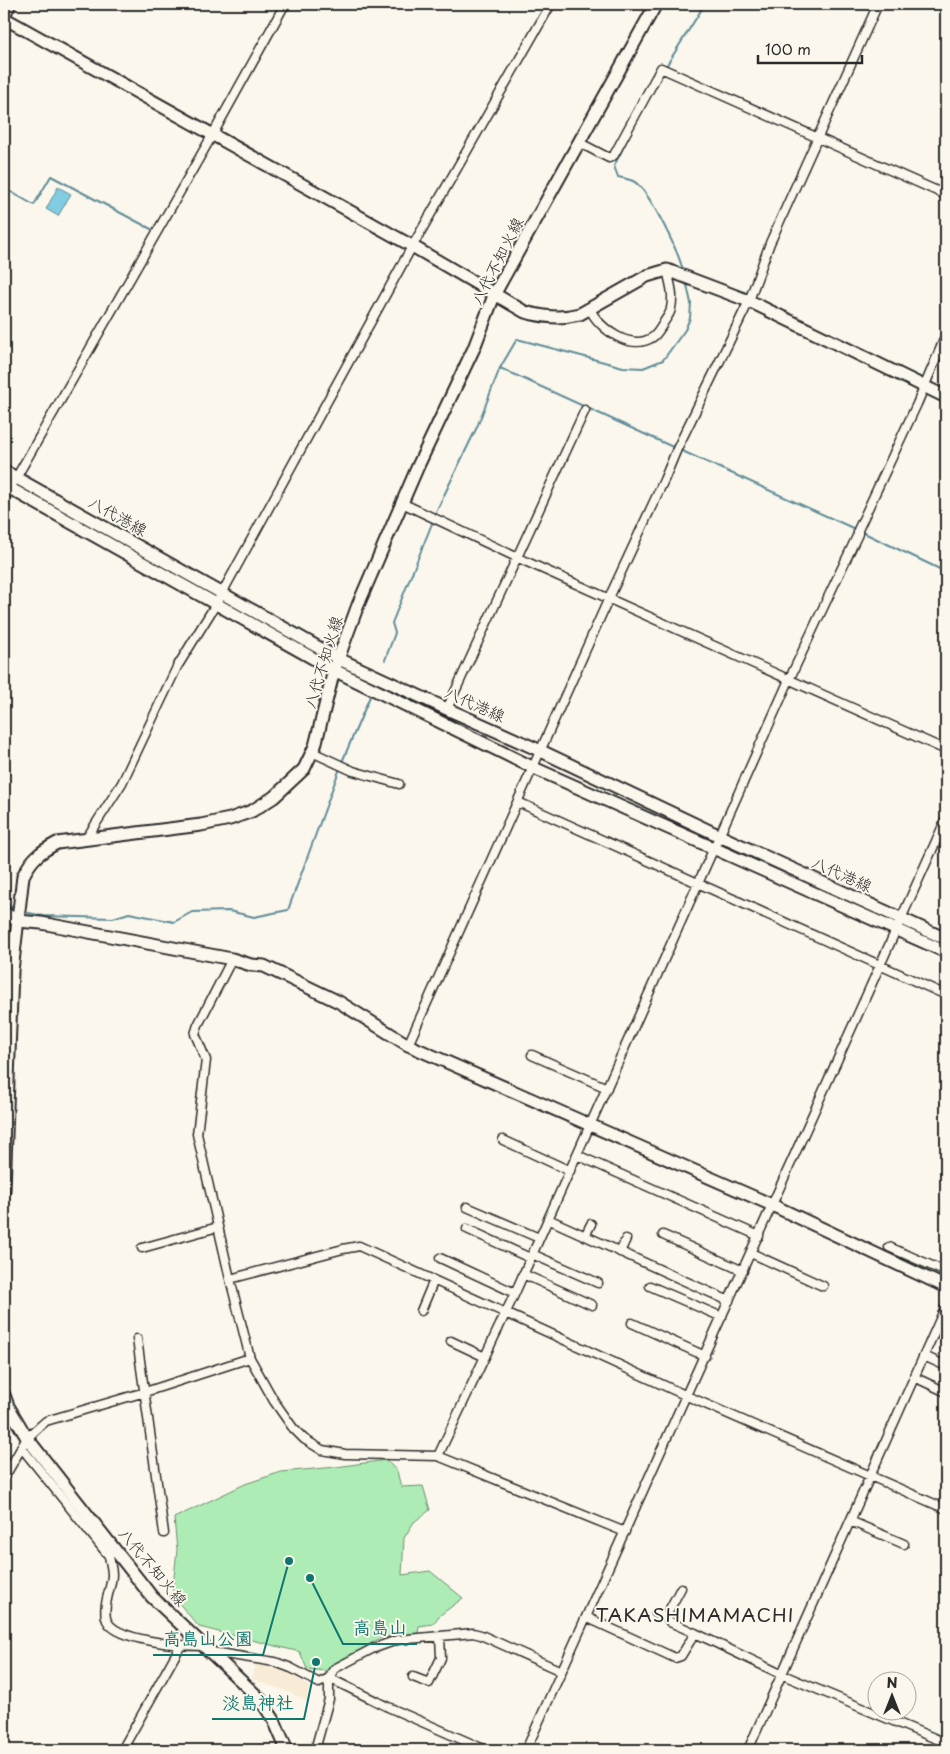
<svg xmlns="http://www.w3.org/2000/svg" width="950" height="1754" font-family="'Playpen Sans','Klee One',sans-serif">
  <rect width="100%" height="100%" fill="#fbf7ec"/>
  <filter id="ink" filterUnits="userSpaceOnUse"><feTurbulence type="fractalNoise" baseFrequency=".02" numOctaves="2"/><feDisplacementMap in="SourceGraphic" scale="10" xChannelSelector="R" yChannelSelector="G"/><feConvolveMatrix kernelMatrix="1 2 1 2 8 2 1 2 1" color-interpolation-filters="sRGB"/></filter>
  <g filter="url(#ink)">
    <path fill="#f9ecd7" d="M256,1663L300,1677L299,1680L313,1689L308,1702L291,1693L252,1679Z"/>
    <path fill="#adecb4" stroke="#6c8c70" d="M386,1460L397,1471L401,1487L423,1486L430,1510L414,1522L404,1538L402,1575L430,1571L463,1598L439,1616L433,1624L419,1626L418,1633L380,1638L325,1671L307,1669L300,1652L199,1627L172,1595L177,1550L174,1518L245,1484L281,1472L336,1467Z"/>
    <path fill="#81cce1" stroke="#5f8c98" d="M58,187L71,194L58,216L46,209Z"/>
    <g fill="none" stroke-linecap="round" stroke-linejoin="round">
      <path stroke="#5f8c98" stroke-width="2" d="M665,68L705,4
        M640,114L614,166L618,177C622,178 628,179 633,181C649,189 679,253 683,271
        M4,188L34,205L51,176L151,229
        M500,368L675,448
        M680,450L855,529
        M434,516L477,427L500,368L517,339L623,367L643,368L663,360L685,330L690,318L691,303L686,281
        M860,531L946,572
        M385,660L395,633L392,623L433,521
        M342,762L371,694
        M4,858L8,860
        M4,903L15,909
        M24,912L44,916L113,918L129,913L174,922L192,912L229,911L254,917L288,910L340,768"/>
      <g stroke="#2b2b2b" stroke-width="11">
        <path id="street" d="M580,143L609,158L614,155L661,68L946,195
          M590,309C599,329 631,352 653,337C658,333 661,327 664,322C667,317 671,313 671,308C674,295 670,283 667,270
          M4,499L213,134L285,4
          M402,503L516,557L946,750
          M447,709L585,410
          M312,752L353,771L399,784
          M518,802L946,995
          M86,839L122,783L177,667L216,604L409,252L551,4
          M232,959L198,1025L195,1034L206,1060L197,1134L230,1279L250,1358L274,1401L293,1428L304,1439L322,1450L345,1454L438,1456L625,1532
          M408,1045L609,598L664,480L677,449L749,301L770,243L878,4
          M532,1055L607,1088
          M503,1140L570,1171
          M577,1155L759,1236
          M467,1207L539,1238
          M548,1219L729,1301
          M467,1229L530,1258
          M663,1235L743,1271
          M585,1236L591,1224
          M889,1247L946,1272
          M142,1248L218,1227
          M620,1252L626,1239
          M751,1253L823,1286
          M532,1254L598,1283
          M440,1258L515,1293
          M523,1274L592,1305
          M230,1279L343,1249L359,1246L687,1396L946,1509
          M650,1286L722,1317
          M421,1311L434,1280
          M632,1323L705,1356
          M137,1339L164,1533
          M451,1341L485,1357
          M924,1356L946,1366
          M914,1377L946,1392
          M21,1447L109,1556C110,1562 112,1569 112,1575C111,1590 103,1603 106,1618C111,1641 183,1646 203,1646
          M438,1456L515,1293L789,680L858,534V530L917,404L946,335
          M4,1478L27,1438L46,1421L145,1392L250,1358
          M850,1521L904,1544
          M656,1613L666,1616L670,1622L695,1633
          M666,1616L681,1588
          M586,1617L675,1658L681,1656L695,1633L783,1675L946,1743
          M212,1652L275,1662L291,1668L319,1683L329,1678
          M413,1677L429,1683L441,1658L440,1636
          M329,1678L388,1707L486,1750
          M122,1750L181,1645
          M315,1750L329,1699V1678L334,1669L372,1649L397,1640L473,1633L481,1635L561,1671
          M526,1750L946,819
          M748,1750L946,1306"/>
      </g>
      <g stroke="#2b2b2b" stroke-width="15">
        <path id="secondary" d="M4,15L10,4
          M4,18L412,246L525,312C544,317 560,319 580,314L647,276L667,270L749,301L946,397
          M4,471L339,659L447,709L541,751L720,836L946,939
          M4,485L334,670L534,768L946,952
          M4,913L18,921L41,923L232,959L251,965L264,966L339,1002L408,1045L772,1205L946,1287
          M4,1190L12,971L23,876C32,858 40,852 57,843L201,825L230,819L252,811L274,797L304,769L315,746L334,670L358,605L418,466L474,348L495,293L656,4
          M4,1395L8,1406L27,1438L152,1597L260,1699L274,1720L287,1750"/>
      </g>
      <use href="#street" stroke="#fbf7ec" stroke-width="8"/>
      <use href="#secondary" stroke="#fbf7ec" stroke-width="11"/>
    </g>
  </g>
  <g text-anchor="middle" stroke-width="4" stroke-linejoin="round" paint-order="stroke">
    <g font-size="16" fill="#2b2b2b" stroke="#fbf7ec">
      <text transform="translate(497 261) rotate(-63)" y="6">八代不知火線</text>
      <text transform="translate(118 516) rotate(29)" y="6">八代港線</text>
      <text transform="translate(323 662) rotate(-73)" y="6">八代不知火線</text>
      <text transform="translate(475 704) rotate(24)" y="6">八代港線</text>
      <text transform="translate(842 874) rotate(24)" y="6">八代港線</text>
      <text transform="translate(153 1567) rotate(50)" y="6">八代不知火線</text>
    </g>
    <g font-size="19" letter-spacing="1" fill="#2b2b2b" stroke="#fbf7ec">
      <text x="695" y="1622">TAKASHIMAMACHI</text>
    </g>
  </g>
  <path fill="none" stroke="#0f766e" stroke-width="2" d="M310 1578L343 1644H417M289 1561L263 1655H153M316 1662L304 1719H212"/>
  <g fill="#0f766e" stroke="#fbf7ec" stroke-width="2">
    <circle cx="310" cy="1578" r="5"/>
    <circle cx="289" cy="1561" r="5"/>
    <circle cx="316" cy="1662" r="5"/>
  </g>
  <g font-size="18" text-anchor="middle" font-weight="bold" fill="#0f766e" stroke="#fbf7ec" stroke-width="4" stroke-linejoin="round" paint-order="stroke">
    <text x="380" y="1634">高島山</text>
    <text x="208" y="1645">高島山公園</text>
    <text x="258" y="1709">淡島神社</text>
  </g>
  <rect width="950" height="1754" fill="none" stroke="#fbf7ec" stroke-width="20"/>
  <rect x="10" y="10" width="930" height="1734" fill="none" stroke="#2b2b2b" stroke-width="2" filter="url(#ink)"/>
  <g transform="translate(892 1696)"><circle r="24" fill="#fbf7ec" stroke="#a8a59f"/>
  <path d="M0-4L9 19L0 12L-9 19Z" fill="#2b2b2b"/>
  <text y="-8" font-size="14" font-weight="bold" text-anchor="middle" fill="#2b2b2b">N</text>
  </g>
  <path d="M758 55v8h104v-8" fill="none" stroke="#2b2b2b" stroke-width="2.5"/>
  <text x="765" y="55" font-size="15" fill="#2b2b2b" stroke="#fbf7ec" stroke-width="4" paint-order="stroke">100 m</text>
</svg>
